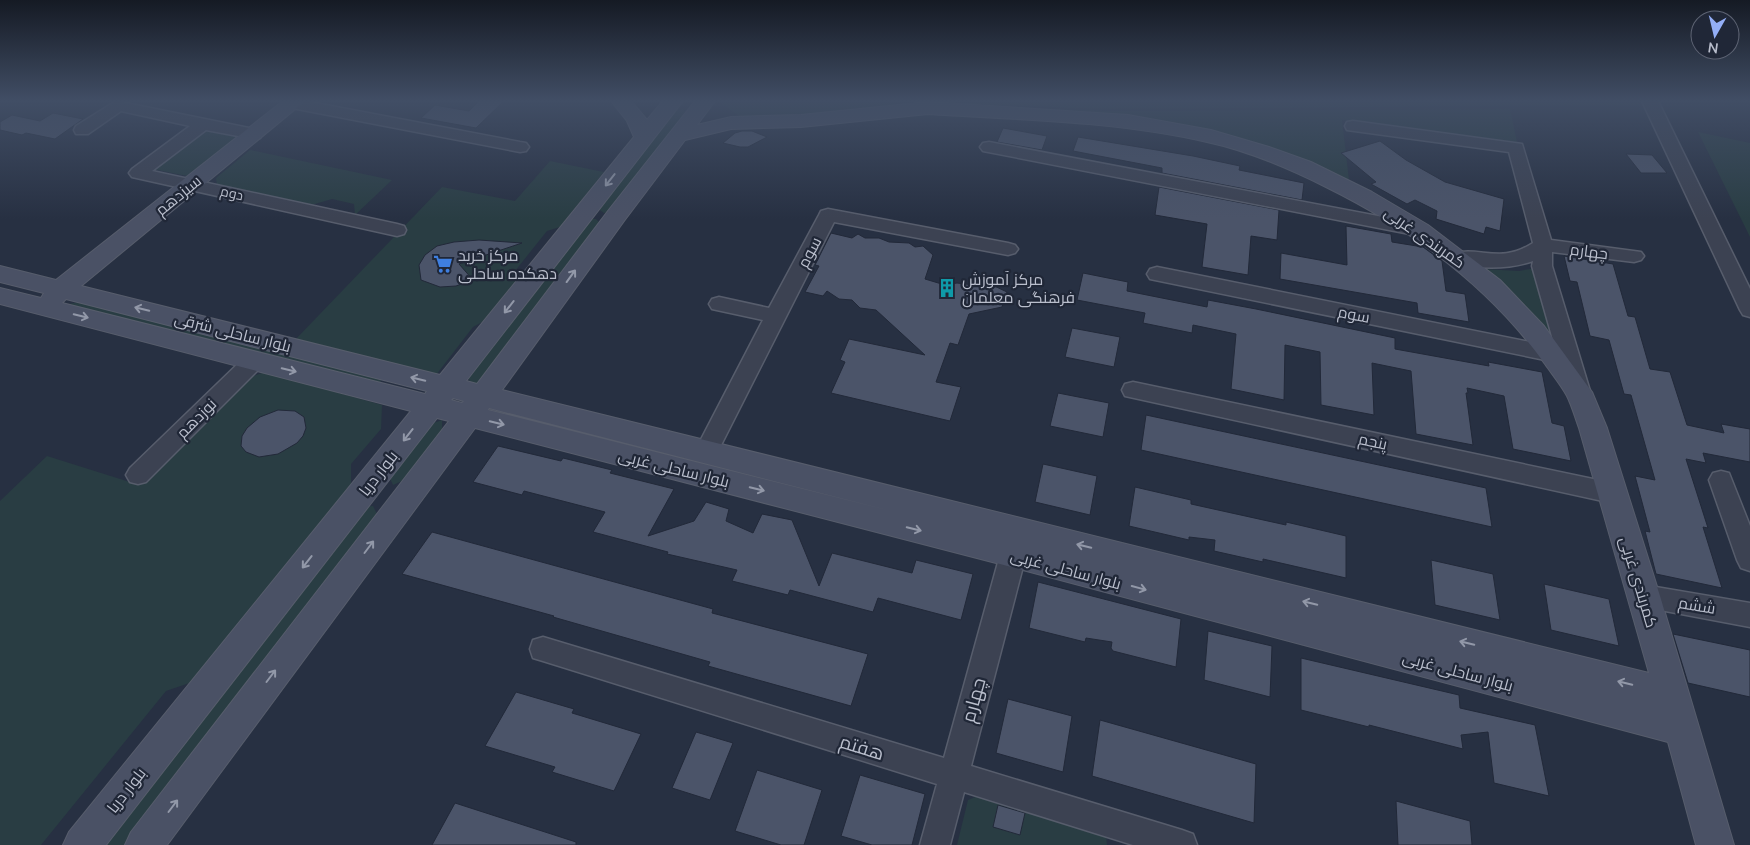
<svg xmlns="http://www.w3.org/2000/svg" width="1750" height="845" font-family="'Nunito Sans',Cairo,sans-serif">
  <rect width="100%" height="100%" fill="#273042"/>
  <path fill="#293d43" d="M718,101H861L897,104L1113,111L1510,109L1517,142L1342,120L1349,180L1280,151L1198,128L1141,117L1089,112L897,105L887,109L762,118L739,116Z
    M885,101H1638L1641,105L1108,109Z
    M683,109L686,114L613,211L604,213L596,207L671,111Z
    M204,129L248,138L197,178L153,169Z
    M1698,132L1750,143V237Z
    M250,150L392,180L355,215L354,204L332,199L308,206L217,185L216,178Z
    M550,161L604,172L560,227L547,231L515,271L517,280L486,320L473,327L436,375L294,341L442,187L515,201Z
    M585,219H596L602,225L486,380L472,385L467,375Z
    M1536,268L1558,340H1551L1483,269L1519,271Z
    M78,302L380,378L381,383L375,386L71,307L69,304Z
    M265,372L382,405L381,429L351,464V492L198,680L166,691L41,845H0V501L47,456L136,484L242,380Z
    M442,420V434L411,477L393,485L387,472L422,427Z
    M373,506L378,516L128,845H94L358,507Z
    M985,793L1106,835L1107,845H957L968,800Z"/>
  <path fill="#4b5469" stroke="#222939" d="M479,101H504L476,128L421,118L435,105L469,111Z
    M53,113L83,119L55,139L26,133L22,135L0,130V122L12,115L40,121Z
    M1003,128L1047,136L1042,150L997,142Z
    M742,131H752L767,137L748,147H740L723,143L735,133Z
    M1078,137L1193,156L1240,166L1239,170L1304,183L1302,200L1162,173V168L1073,151Z
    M1380,141L1406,160L1445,182L1504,199L1500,231L1486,227L1484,234L1436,219L1437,211L1415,200L1407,204L1371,184L1376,182L1341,153Z
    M1626,154L1652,155L1667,173H1641Z
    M1159,187L1279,210L1277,240L1251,236L1248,275L1202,267L1207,224L1155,215Z
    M1346,226L1391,234L1392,242L1423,247L1442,261L1446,291L1465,294L1469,322L1418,313L1417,303L1280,279L1281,253L1347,265Z
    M831,233L852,238L858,234L865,238H879L889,242L909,243L915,247L923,246L933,255L925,279L945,285L957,283L974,285L988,283L1007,292L1002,307L969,314L958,345L950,343L936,382L961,387L950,421L831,393L845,362L840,360L849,339L925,355L876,310L860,308L852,300L839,299L827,291L823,296L805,292L819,266L815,265Z
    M479,240L522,243L459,264L473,280L456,286L440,287L421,280L419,265L425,255L437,246L454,242Z
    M1564,256L1613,264L1628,316L1635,317L1650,369L1670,372L1687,425L1724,433L1721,424L1750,429V462L1703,453L1706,463L1686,459L1708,528L1703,527L1722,588L1656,574L1645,531L1650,532L1635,476L1655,480L1631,395L1624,394L1609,340L1590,336L1577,282L1570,281Z
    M1083,273L1128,282L1127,291L1207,307L1208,300L1256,309L1395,338V349L1489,366L1488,362L1542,372L1552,423L1564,426L1571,461L1513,449L1504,396L1467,388L1468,393H1466L1473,445L1416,434L1411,371L1372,363L1374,415L1321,405L1320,352L1285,345L1284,400L1231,389L1236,334L1193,325L1192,333L1143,323L1145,313L1077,300Z
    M1072,328L1120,337L1114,367L1065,357Z
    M1058,393L1109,403L1103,437L1050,426Z
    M278,410L295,411L304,417L306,428L303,436L297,443L278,454L259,457L246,452L241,446L242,436L247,428L260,417Z
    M1146,415L1486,488L1492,527L1141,450Z
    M498,446L561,461L563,458L612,470L610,473L674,489L648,536L694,521L706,502L729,509L726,521L753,533L762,514L792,520L819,586L832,553L912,573L916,560L973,574L961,620L878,598L873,612L790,590L788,595L732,581L737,570L667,554L668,552L593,532L605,512L524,491L522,495L473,482Z
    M1043,464L1097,476L1090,515L1035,502Z
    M1135,487L1191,500V504L1286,525V522L1346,536V578L1263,559V562L1214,551L1215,540L1189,537V540L1129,526Z
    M432,532L713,609L712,613L868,654L851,706L708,666L710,662L553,617L554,616L402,574Z
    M1431,560L1493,574L1500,620L1435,605Z
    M1038,582L1181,619L1176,667L1113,651L1111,648L1112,642L1086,638L1085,642L1029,628Z
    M1544,584L1609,599L1619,646L1551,630Z
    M1208,631L1272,646L1270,697L1204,680Z
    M1673,634L1750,650V697L1688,683Z
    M1301,658L1459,695L1460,708L1535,725L1549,796L1494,783L1488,732L1461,735L1463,749L1369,725V727L1301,710Z
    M516,692L574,709L572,713L641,734L614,791L552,772L555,767L485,746Z
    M1008,699L1072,716L1063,772L996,753Z
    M1100,720L1256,764L1254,823L1092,776Z
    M696,732L733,743L710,800L672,788Z
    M757,770L822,790L804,845H781L735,831Z
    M860,775L925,794L912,845H872L841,836Z
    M1396,801L1470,821L1472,845H1398Z
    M455,803L576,842V845H432Z
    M998,805L1025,813L1020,835L993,827Z"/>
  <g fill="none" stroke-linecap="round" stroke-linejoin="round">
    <g stroke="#575d6c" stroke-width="3">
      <path id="street" d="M116,101L254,129L260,130L262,134L260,138L254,139L206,130L152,171L397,224L404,226L406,230L404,234L397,236L132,177L129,173L132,169L190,126L121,111L88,134H76L74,130L76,126Z
        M286,101H305L520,142L526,143L529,147L526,151L520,152L292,108L286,106L284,103Z
        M1642,101H1658L1750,289V317L1743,315L1740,310Z
        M1353,121L1522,144L1551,240L1641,252L1644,256L1641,260L1634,262L1552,252V266L1590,391L1587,397L1579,399L1571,397L1558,357L1550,361L1150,279L1147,274L1150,269L1157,267L1555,347L1532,266L1533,261C1508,270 1475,269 1450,262L1447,258L1450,254C1481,245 1499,265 1533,243L1509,152L1347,130L1345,126L1347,122Z
        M989,142L1420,224L1427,226L1429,230L1427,234L1420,236L983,151L980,147L983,143Z
        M828,209L1008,243L1015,245L1018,249L1015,253L1008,255L834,222L715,457L707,460L699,457L695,451L763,320L712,309L709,304L712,299L719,297L769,308L819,215L821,211Z
        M254,353L262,356L265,361L262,366L146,482L138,484L130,482L126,475L130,468L246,356Z
        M1133,382L1612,483L1620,486L1624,493L1620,500L1612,503L1125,396L1122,390L1125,384Z
        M1721,471L1729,473L1750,526V571L1741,568L1737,560L1709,480L1713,473Z
        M1013,544L1022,547L1026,555L971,766L1182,830L1193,834L1197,845H1133L964,792L950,845H920L937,784L543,661L533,658L530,649L533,640L543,637L944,758L1000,555L1004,547Z
        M1644,585L1750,603V627L1644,607L1635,604L1631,596L1635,588Z"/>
    </g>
    <g stroke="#575d6c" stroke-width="2">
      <path id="secondary" d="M283,101H305L81,286L440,375L634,137L627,121L611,101H631L647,120L663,101H683L466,381L477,384L608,211L695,101H715L697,125L731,117L801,115L928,102L1128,115L1211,130L1269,147L1311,162L1372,192L1428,225L1500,280L1544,326L1592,392L1607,428L1660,596L1734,845H1696L1668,742L1000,564L475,428L167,845H125L131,832L449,421L437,418L106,845H63L69,832L411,411L0,304V288L41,298L44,293L0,282V266L56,280ZM928,114C1021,120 1116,121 1207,142C1249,151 1288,168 1326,187C1411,229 1489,286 1545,364C1552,374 1561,385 1567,396C1572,406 1575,417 1579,428L1649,673L502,390L624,221L685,140L731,129L801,127ZM66,299L427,391L425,394L62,303ZM453,398L464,401L462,403L451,400ZM489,408L899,513L488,410Z"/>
    </g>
    <use href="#street" fill="#3c4252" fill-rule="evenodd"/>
    <use href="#secondary" fill="#4a5165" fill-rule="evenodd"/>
  </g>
  <defs><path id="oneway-shaft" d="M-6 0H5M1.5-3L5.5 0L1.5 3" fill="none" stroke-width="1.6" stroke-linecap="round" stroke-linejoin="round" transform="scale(1.25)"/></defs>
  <g stroke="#9298a8">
    <use href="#oneway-shaft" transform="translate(610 180) rotate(128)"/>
    <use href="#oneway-shaft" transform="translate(571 276) rotate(-54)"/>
    <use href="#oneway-shaft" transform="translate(509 307) rotate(128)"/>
    <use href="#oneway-shaft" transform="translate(142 309) rotate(-166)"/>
    <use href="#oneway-shaft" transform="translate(81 316) rotate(14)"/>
    <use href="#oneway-shaft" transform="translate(289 370) rotate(14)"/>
    <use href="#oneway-shaft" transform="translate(418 379) rotate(-166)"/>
    <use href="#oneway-shaft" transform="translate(497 423) rotate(14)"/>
    <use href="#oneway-shaft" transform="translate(408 435) rotate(128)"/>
    <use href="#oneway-shaft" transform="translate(757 489) rotate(14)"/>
    <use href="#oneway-shaft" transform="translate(914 529) rotate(14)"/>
    <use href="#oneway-shaft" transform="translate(1084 546) rotate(-166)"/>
    <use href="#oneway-shaft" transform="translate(369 547) rotate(-53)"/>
    <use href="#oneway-shaft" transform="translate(307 562) rotate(128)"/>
    <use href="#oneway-shaft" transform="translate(1139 588) rotate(15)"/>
    <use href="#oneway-shaft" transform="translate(1310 603) rotate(-166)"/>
    <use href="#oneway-shaft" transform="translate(1467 643) rotate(-166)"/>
    <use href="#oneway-shaft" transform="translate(271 676) rotate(-53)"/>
    <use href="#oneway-shaft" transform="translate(1625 683) rotate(-166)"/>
    <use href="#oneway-shaft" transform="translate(173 806) rotate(-53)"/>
  </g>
  <linearGradient id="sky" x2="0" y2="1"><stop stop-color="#151a24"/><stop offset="0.46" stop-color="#414e65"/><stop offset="1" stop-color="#414e65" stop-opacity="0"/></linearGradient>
  <rect width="1750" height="219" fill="url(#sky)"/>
  <defs>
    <g id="supermarket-bare" transform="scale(1.5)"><path d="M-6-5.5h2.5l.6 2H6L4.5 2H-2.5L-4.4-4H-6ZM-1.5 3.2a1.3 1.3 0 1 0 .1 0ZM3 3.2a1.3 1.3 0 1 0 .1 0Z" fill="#3f7fe0" stroke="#202737" stroke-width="2.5" paint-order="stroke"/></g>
    <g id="building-bare" transform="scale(1.5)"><path d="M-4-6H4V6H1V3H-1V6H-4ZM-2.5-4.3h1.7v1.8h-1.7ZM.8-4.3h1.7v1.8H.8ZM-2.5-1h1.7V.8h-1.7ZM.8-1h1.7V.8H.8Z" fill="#0f9aa8" stroke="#202737" stroke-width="2.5" paint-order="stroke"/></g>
  </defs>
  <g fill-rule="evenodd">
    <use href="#supermarket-bare" x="443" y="264"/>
    <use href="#building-bare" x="947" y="288"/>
  </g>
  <g text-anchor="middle" stroke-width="4.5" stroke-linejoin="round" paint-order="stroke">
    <g font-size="14" fill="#b9becc" stroke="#202737">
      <text transform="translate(232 193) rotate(13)" y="5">دوم</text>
    </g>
    <g font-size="16" fill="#b9becc" stroke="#202737">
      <text transform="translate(178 195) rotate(-39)" y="6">سیزدهم</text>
      <text transform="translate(1425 237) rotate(35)" y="6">کمربندی غربی</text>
      <text transform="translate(1589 251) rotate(7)" y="6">چهارم</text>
      <text transform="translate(809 252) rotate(-62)" y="6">سوم</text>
      <text transform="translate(1354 314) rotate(11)" y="6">سوم</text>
      <text transform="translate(233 332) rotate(14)" y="6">بلوار ساحلی شرقی</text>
      <text transform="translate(196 418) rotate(-45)" y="6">نوزدهم</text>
      <text transform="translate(1373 441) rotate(12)" y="6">پنجم</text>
      <text transform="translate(674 468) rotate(14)" y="6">بلوار ساحلی غربی</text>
      <text transform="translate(378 473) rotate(-52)" y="6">بلوار دریا</text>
      <text transform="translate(1066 569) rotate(15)" y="6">بلوار ساحلی غربی</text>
      <text transform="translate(1639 582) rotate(73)" y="6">کمربندی غربی</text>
      <text transform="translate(1697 605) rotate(10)" y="6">ششم</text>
      <text transform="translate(1458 671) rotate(15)" y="6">بلوار ساحلی غربی</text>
      <text transform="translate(126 790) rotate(-52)" y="6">بلوار دریا</text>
    </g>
    <g font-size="16" fill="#b9becc" stroke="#202737" text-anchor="start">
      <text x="458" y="261">مرکز خرید<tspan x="458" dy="18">دهکده ساحلی</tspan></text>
      <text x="962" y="285">مرکز آموزش<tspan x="962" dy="18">فرهنگی معلمان</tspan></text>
    </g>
    <g font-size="19" fill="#b9becc" stroke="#202737">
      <text transform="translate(973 700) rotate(-75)" y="7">چهارم</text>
      <text transform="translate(862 747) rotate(17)" y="7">هفتم</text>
    </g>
  </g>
  <g transform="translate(1715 35) rotate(188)"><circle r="24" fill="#202737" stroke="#5d6373"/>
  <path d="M0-4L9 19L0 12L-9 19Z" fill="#93aef6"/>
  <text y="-8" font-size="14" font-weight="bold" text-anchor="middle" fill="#b9becc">N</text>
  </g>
</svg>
